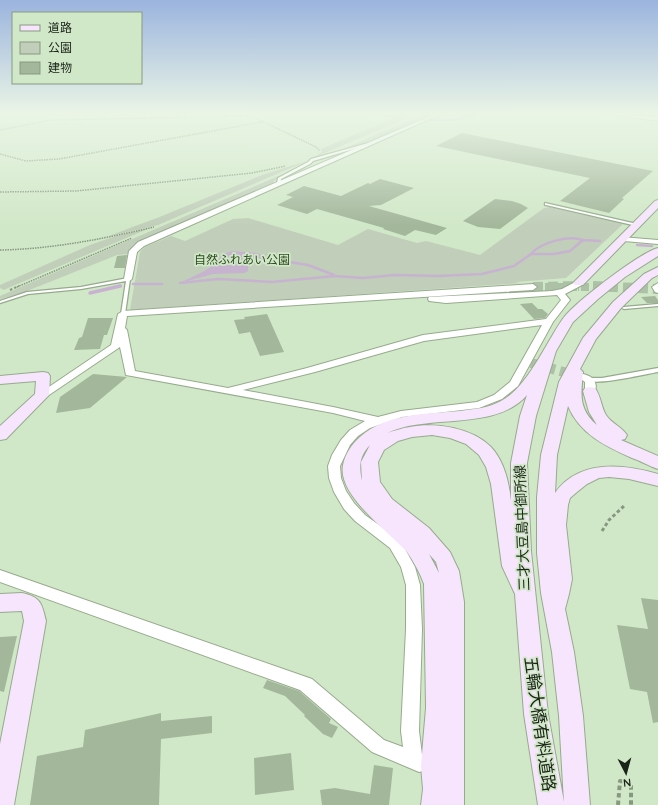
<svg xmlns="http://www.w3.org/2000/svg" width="658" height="805" font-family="Quicksand,'Noto Sans JP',sans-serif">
  <rect width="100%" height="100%" fill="#d1e8c8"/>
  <path fill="#c0ceba" d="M424,114H433L362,145L332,154Z
    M399,116L407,118L313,158L322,152L321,149Z
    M307,161L158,225L106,237L157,218L262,175Z
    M297,168L274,181L273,184L133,245L128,254L117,255L22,293L0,299V296Z
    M550,207L623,224L566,278L515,282L521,283L130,310L140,252L145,247L171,236L185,241L233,219L248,218L338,245L368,229L417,243L426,241L480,255L544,208Z
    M150,228L8,288L4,290L0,288V285L90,245L113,237Z"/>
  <path fill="#c7b3d0" d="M232,251L256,253L276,260L253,264L248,267V271L245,273L213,274L180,283C189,278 202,273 209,268C219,260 218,255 232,251Z"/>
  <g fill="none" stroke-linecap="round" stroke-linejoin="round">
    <path stroke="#c7b3d0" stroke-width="2" d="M392,114H397
      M430,120H454L477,114"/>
    <path stroke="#c7b3d0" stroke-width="2.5" d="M637,245L652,246
      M531,254C541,242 569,235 583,240
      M271,259L308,265L334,275
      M180,283L218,279L272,282L335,276L363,278L395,275L438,276L482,274L514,266L531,254H554L570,251L583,240L600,241
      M133,284H162
      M116,287L121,286"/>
    <path stroke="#c7b3d0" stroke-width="3.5" d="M90,293L120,286"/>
  </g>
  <path fill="#a3b79b" d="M462,133L653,171L622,198L624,199L609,213L560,201L590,178L436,146Z
    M380,179L414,188L381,205L369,206L447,228L436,235L415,230L405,236L383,229L384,228L317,209L307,214L277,205L293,197L286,195L304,186L341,196L368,183L370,184Z
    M495,199L512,201L521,204L528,208L500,229L478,227L463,221Z
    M127,255L125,268H114L117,256Z
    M655,296L658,300V303H647L641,297Z
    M532,303L538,309H542L548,314L545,318L534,319L520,304Z
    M267,314L284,352L260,356L250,332L239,334L234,320L245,319L244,317Z
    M88,318H113L107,335H104L100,349L74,350L79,338L82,337Z
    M93,374L127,377L90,408L56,413L60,397Z
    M641,598L658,600V722L653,723L647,692L630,689L617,625L648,629Z
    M17,636L4,692L0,691V637Z
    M267,680L299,691L331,719L329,723L338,727L332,738L323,734L304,716L305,715L285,696L263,688Z
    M161,713V721L212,716V733L161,739L159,805H30L37,756L83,747L85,730Z
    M291,753L294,790L255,795L254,758Z
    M374,765L393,768L389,805H322L320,790L335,788L370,794Z"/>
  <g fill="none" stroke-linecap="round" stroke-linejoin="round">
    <path stroke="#acc1a5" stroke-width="8" stroke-dasharray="8 4" stroke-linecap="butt" d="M533,287H616"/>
    <path stroke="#acc1a5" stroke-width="10" stroke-dasharray="10 5" stroke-linecap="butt" d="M593,286L658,289
      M533,287L579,286
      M531,363L578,376"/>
    <g stroke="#96ab8d" stroke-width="2.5">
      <path id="lane" d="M622,114H631L621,116Z
        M365,144L367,145L313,161L310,164L281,179L280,184L277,183L278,178L308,162L311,159Z
        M545,203L637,224L639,225L637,226L546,205H545Z
        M128,278L130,279L125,314L123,315L121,314L126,281L81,289L28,294L0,303V301L27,292L81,287Z
        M658,304V306L624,309L622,308L624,307Z
        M658,368V372C645,374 596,386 587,380L590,378H602Z"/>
    </g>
    <g stroke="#96ab8d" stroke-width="2">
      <path id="street" d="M435,114H441L144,246L137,252L132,279L128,282L124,279L129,251L138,242Z
        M606,114H619L658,117V121Z
        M621,237L658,240V244L624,241H621Z
        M579,280L583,283L582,285L565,294L570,300L553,322L518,386L502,399L479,408L402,417L370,428L358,436L350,445L340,466L341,478L346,491L354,503L365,515L400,540L415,567L420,585L422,629L419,731L422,755L426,756L428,763L426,770L419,772L372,752L300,690L0,582V570L312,679L384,740L403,747L401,731L406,629V585L401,567L390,548L355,521L344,509L334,492L329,478L328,466L332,455L341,440L350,430L365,421L333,413L126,375L120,347L46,397H38L37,395L111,345L118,314L123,311L533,284L537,287L533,290L127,316L125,328L127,330L135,371L228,388L307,368L423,335L546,319L561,300L557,295L446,303L429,301L428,299L429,297L552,291L562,289ZM542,325L510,382L494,395L477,402L401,411L378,417L333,407L243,390L315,372L424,341Z
        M658,283V293L655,292L652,287Z
        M583,374C593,376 599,383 594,393H586L585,391V382L578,377Z"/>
    </g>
    <g stroke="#96ab8d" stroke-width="2">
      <path id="secondary" d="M658,200V208L583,285H575L573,283L655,201Z
        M658,248V256L625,277L598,299L573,322L556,351L536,416L527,463L531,551L548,714L564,802L559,716L552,652L541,593L537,553V497L541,455L559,382L583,338L613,302L644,274L658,267V275L652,278L621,308L596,339L580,369L583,372C581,394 578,409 597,425L589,412L583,391L585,388L590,387L595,388C601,396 601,407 606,415C611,423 622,427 627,435L625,439L621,440L658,456V469C649,466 641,461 632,458C605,446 580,434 568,406L557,455L555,493C579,459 624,464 658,474V486L629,479L609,477L599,478L587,484L577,492L570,498L568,505L566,525L572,579L569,594L565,609L574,652L583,716L590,805H538L524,714L515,594L502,566L491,484L486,467L479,455L466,444L450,438L432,435L412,437L398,441L384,450L378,462L380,482L392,499L429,528L450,552L459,571L464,602V805H421L423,789L421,766L426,708L424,584C420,573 414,562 407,552C389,532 337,495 343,465C345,454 352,444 360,437C387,413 427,414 460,411C474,409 489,408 501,401C527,388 546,343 562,320C572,304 641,252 658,248ZM527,395L520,416L511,463V501C509,482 504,461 491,447C472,428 436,422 410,427C402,428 394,431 387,433C428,413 495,432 527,395ZM370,445L361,462L362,481C359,467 359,456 370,445ZM429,554L436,562L439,573Z
        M43,372L48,373L50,376L49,395L6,439L0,440V426L35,394L36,381L0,384V376Z
        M22,593C41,597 42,604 46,621L14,805H0V744L24,621L22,611L0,612V594Z"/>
    </g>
    <path stroke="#869880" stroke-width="1.5" stroke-dasharray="1.5 1" stroke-linecap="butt" d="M247,114L316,147L319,150L318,151
      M371,114L395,117L404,114
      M0,130L51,120L250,116
      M0,154L26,161L59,159L262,122
      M0,192L76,191L252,173L286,166
      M0,250C52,249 103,239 154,227
      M17,287L132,238"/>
    <path stroke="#869880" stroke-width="2" stroke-dasharray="2.5 2" stroke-linecap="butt" d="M10,290L19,286"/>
    <path stroke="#869880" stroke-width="3" stroke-dasharray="3.5 2.5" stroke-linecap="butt" d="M602,531L609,520L624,506"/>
    <path stroke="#869880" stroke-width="4" stroke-dasharray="4.5 3" stroke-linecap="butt" d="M618,805L620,781L631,783V805"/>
    <use href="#lane" fill="#fff" fill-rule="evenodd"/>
    <use href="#street" fill="#fff" fill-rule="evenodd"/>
    <use href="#secondary" fill="#f7e5fe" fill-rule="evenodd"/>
  </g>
  <linearGradient id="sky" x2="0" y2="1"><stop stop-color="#9bb4de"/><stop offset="0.5" stop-color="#eaf5e6"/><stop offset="1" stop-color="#eaf5e6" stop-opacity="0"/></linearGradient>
  <rect width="658" height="226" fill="url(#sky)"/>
  <g text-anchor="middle" stroke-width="3.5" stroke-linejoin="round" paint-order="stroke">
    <g font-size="12" fill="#2f4c21" stroke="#d1e8c8">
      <text x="242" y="264">自然ふれあい公園</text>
    </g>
    <g font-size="14" fill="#1a2317" stroke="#d1e8c8">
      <text transform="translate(522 528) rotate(-92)" y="5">三才大豆島中御所線</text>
    </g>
    <g font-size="17" fill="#1a2317" stroke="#d1e8c8">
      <text transform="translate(540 724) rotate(82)" y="6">五輪大橋有料道路</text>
    </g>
  </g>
  <rect x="12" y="12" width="130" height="72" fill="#d1e8c8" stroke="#889981"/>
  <rect x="20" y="25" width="20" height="6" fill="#f7e5fe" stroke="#889981"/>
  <text x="48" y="32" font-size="12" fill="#1a2317">道路</text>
  <rect x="20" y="42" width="20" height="12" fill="#c0ceba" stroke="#889981"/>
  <text x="48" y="52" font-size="12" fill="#1a2317">公園</text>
  <rect x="20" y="62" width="20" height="12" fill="#a3b79b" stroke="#889981"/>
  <text x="48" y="72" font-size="12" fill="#1a2317">建物</text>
  <g transform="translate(626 773) rotate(174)" stroke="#d1e8c8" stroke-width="3" paint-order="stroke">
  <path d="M0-3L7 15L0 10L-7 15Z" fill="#1a2317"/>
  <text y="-6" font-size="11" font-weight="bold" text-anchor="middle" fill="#1a2317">N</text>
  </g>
</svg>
